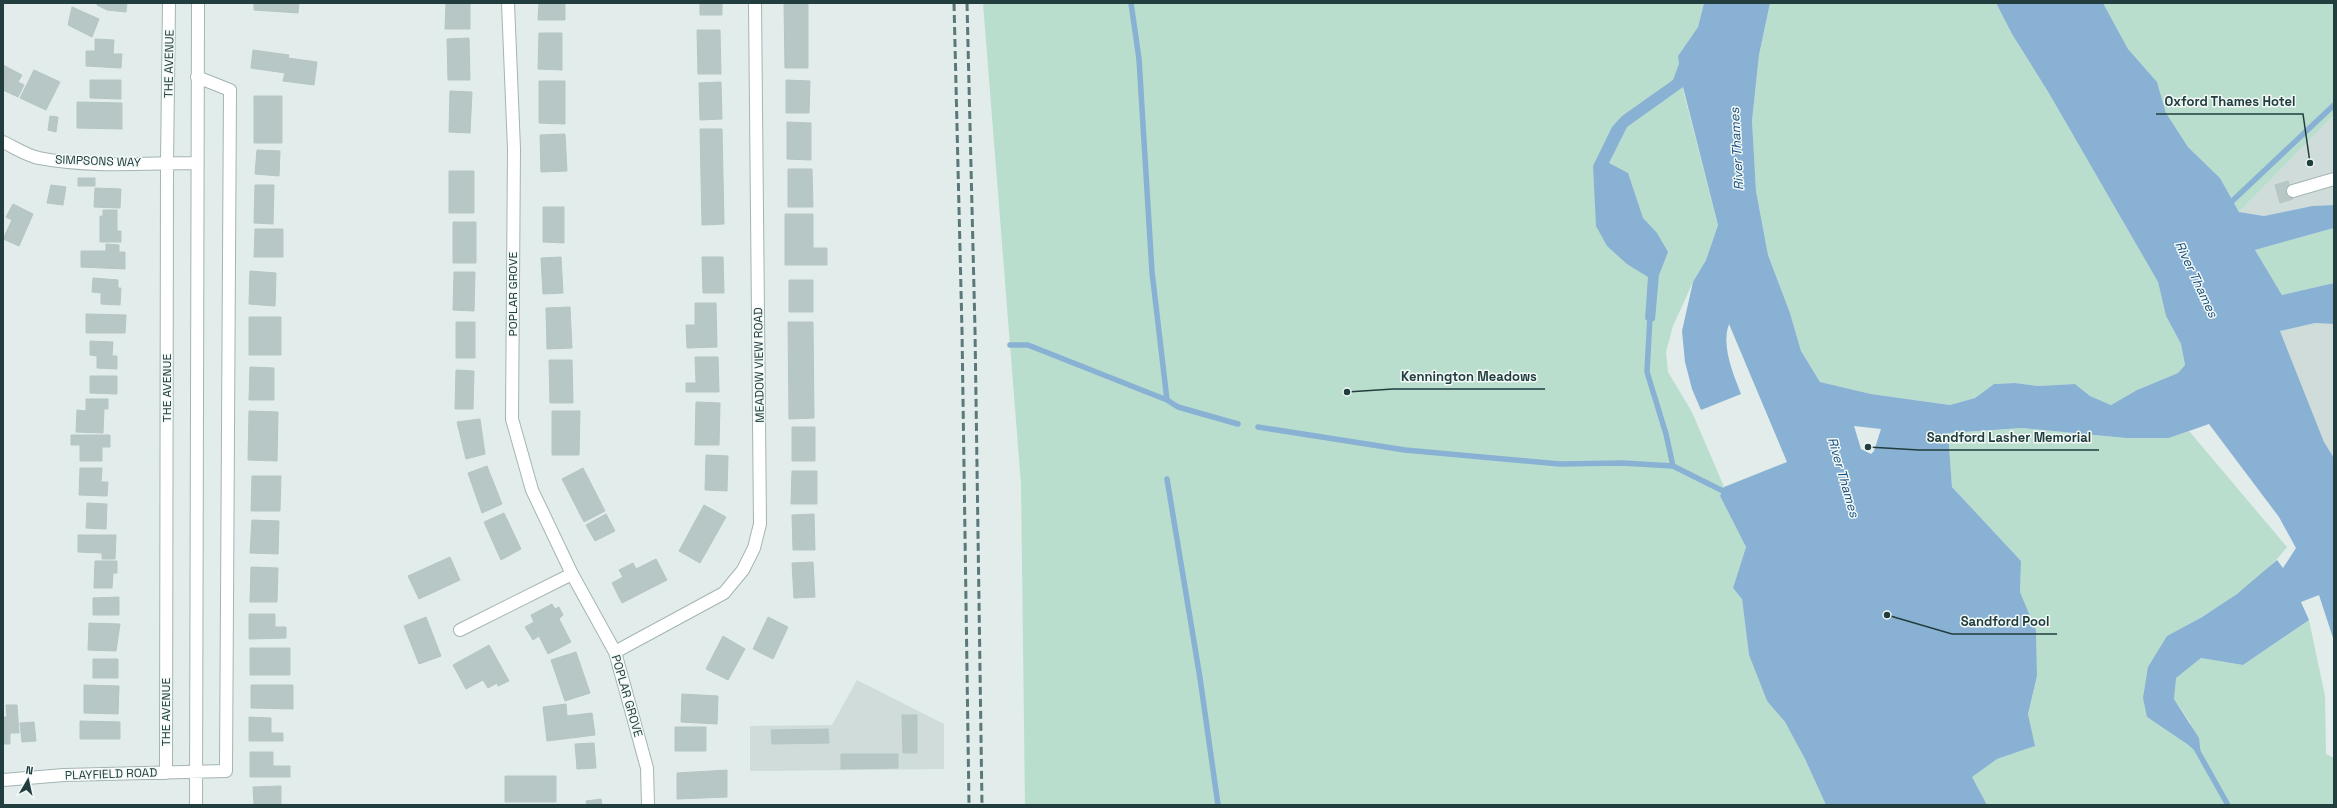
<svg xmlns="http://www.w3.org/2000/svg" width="2337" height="808" font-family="'Space Grotesk',sans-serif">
  <rect width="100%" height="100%" fill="#e2eceb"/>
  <path fill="#d0dcda" d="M2334,115V205L2312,206L2264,216L2239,212Z
    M2315,323L2334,324V458L2324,442L2280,331Z
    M857,680L944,724V769L750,771V726L832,725Z"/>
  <path fill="#badece" d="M983,3H1704L1698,27L1678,56L1684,94L1718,225L1706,260L1693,282L1673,326L1666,352L1668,372L1692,412L1724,487L1720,496L1746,547L1733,588L1742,599L1749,655L1767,701L1785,722L1805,759L1826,805H1025L1021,484Z
    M1770,3H1996L2012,34L2050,95L2158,282L2166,316L2181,344L2185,365L2178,373L2137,390L2111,405L2090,396L2075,384L2038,386L2015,383L1994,384L1975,398L1950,405L1871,394L1820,382L1801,351L1790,313L1768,255L1756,191L1752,121L1759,55Z
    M2103,3H2334V115L2239,212L2220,178L2188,147L2166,113L2157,82L2128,49Z
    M2334,228V283L2282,295L2255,250Z
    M2022,428L2126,438H2169L2189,431L2287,547C2257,586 2210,613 2167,636L2147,717L2187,744L2200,755L2190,722L2174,699L2175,678L2201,658L2243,665L2309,620L2325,696L2326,754L2334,758V805H1987L1971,777L1997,759L2034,746L2028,714L2037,676L2036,630L2020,592L2021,561L1952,487L1948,433Z"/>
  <path fill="#88b1d3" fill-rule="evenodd" d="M1704,3H1770L1759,55L1752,121L1756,191L1768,255L1790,313L1801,351L1820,382L1871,394L1950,405L1975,398L1994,384L2015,383L2038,386L2075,384L2090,396L2111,405L2137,390L2178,373L2185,365L2181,344L2166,316L2158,282L2050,95L2012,34L1996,3H2103L2128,49L2157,82L2166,113L2188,147L2220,178L2239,212L2264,216L2312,206L2334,205V228L2255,250L2282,295L2334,283V324L2315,323L2280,331L2324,442L2334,458V641L2319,595L2301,602L2309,620L2243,665L2201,658L2176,678L2174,699L2199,738L2201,756L2187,744L2147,717L2143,698L2148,667L2167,636L2202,617L2237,594L2277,560L2283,568L2296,548L2279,517L2209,424L2169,438H2126L2022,428L1948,433L1952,487L2021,561L2020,592L2036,630L2037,676L2028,714L2035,746L1997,759L1972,777L1987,805H1826L1805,759L1785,722L1767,701L1749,655L1742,599L1733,588L1746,547L1720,496L1724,487L1787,462L1729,324C1721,346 1733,373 1741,394L1701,410L1692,389L1685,362L1682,331L1693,282L1706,260L1718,225L1683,87L1627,127L1609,163L1628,173L1643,218L1657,233L1668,252L1659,275L1655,320L1650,323L1645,319L1648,277L1627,264L1607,246L1596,226L1593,166L1612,127L1622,116L1673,80L1679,64L1678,56L1698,27ZM1854,426L1881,429L1874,451L1871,454L1861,449Z"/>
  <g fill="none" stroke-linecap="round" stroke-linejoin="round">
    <path stroke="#88b1d3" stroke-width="5.5" d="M1131,3L1139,59L1152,272L1167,400
      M2228,205L2334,105
      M1650,316L1647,372L1666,434L1673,466
      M1010,345H1028L1167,400L1178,407L1238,424
      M1258,427L1405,450L1560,464L1622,463L1673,466L1727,493
      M1167,479L1200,678L1218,805
      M2197,750L2228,805"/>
  </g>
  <path fill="#b7c7c5" stroke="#b4c6c4" d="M97,3H127L126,12L107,10L97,5Z
    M254,3H299L298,13L254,10Z
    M446,3H470V29H445Z
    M539,3H565V20H538Z
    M700,3H722V15H700Z
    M784,3H808V68H785Z
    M72,7L99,19L92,37L68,25Z
    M697,30H720L721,74H698Z
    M539,33H562V70L538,69Z
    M469,38L470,80H448L447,39Z
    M95,39L114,40L113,54H122L121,68L86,66V51H95Z
    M253,50L289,55L288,58L317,62L314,85L283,81L285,73L251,68Z
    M3,65L22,75L18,82L24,85L18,97L3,90Z
    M34,70L60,82L46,110L20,98Z
    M90,80H121V99L90,98Z
    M786,80L810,81L809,113H786Z
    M539,81H565V124L539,123Z
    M721,82L722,119L700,120L699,83Z
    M450,91L472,92L470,133L449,132Z
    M254,96H282V143H254Z
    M77,102L122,103V129L77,128Z
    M50,116L58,117L56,132L48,130Z
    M787,122L811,123V160L787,159Z
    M700,129H722L724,224L702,225Z
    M565,134L567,171L541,172L540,135Z
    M257,150L280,151L279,176L255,174Z
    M788,169H812L813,207H788Z
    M449,171H474V213H449Z
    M78,178H95V186H78Z
    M2288,181L2293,199L2280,203L2275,185Z
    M51,185L66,187L63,205L47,203Z
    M255,185H274L273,224L254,223Z
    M95,188L121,189L120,208L94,207Z
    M13,204L33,214L19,246L3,239L12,220L6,217Z
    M543,207H564V243L543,242Z
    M103,210H117V231H121V242H100V216H103Z
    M785,214H813V248H827V265H785Z
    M453,222H476V263H453Z
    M255,229H283V257H254Z
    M106,244L119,245V252H125V269L81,267V251H106Z
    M561,257L563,293L543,294L541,258Z
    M702,257H723L724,293H703Z
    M250,271L276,273L275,306L249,304Z
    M454,272H475L474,311L453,310Z
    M93,278L118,280V288H121L120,305L101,304V293L92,292Z
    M789,280H813V312H789Z
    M695,303H716L717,347L687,348L686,325H695Z
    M570,307L572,348L547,349L546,308Z
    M86,314L126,315L125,333H86Z
    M249,317H281V355H249Z
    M456,322H475V358H456Z
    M788,322H813L814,418L789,419Z
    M90,341L113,342L112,356H117V369L97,368V356L90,355Z
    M695,357H718L719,392H686V383H696Z
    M549,360H572L573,403H550Z
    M250,367L274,368V400H249Z
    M456,370L474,371L473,409H455Z
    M90,376H117V394L90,393Z
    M86,399H108V409H104L103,433L76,432L77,410L86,411Z
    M696,402L720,403L719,445H695Z
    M249,411L278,412L277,461L248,460Z
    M552,411H580L579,455H552Z
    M480,419L485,454L466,459L457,422Z
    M792,427H815V461H792Z
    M71,435H110V447H102V461H80V445H71Z
    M706,455L728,456L727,491L705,490Z
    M487,466L502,504L482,513L468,473Z
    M80,468H102L101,482H108L107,496L79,495Z
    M583,468L605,511L584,522L562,479Z
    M792,471H817V504H791Z
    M252,476H281L280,511H251Z
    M87,503L107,504L106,529L86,528Z
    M704,505L726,517L700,563L679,551Z
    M504,513L521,549L501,560L484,522Z
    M606,514L615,531L595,541L586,525Z
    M814,514L815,550H793L792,515Z
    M252,520L279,521L278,554L250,553Z
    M78,535H116L115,559H102V553L78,552Z
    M450,557L460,580L419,599L408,576Z
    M656,559L667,580L622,603L612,583L623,577L619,570L633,563L636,569Z
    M95,561H117V573H113L112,588H94Z
    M813,562L815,597L794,598L792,563Z
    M251,567L278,568L277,602H250Z
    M119,597V615H93V598Z
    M552,604L555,609L559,607L563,615L559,619L571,642L548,654L539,636L533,640L525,627L534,622L531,615Z
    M249,614H275V627H286V638L249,639Z
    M426,617L441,656L419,664L404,626Z
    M768,617L788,627L773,659L753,649Z
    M89,623L120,624L116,651L88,650Z
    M723,636L745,649L728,680L706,669Z
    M489,645L509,681L498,686L497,683L488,688L483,680L466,689L453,665Z
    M250,648H290V675H250Z
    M576,652L590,693L565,701L551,660Z
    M93,659H118V678H93Z
    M84,685L119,686L118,714L84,713Z
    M251,685H293V709L251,708Z
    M682,694L718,696L717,724L681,722Z
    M566,704L567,716L592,713L595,735L547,741L543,707Z
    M6,705H17L19,733H10V744H3V717H7Z
    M902,715H917V753H903Z
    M249,717L271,718V733H283V741H249Z
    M80,721L120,722V739H80Z
    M34,722L36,741L22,742L20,723Z
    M675,727H706V751H675Z
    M828,729L829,743L772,744L771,730Z
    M594,743L596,768L577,769L575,744Z
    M250,752H273V766H290V777H250Z
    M841,754H898V768L841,769Z
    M727,770V797L677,799V773Z
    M505,776H556V802H505Z
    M281,786V805H254L253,787Z
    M601,799L602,805H587L586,801Z"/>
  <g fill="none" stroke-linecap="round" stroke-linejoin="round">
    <g stroke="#a4b4b4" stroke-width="14">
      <path id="minor" d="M508,3L514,149L512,419L532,490L572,574L615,652L647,768L648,805
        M3,142C14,147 27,156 39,158C87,168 147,163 196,163
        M2293,191L2334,179
        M460,630L572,574
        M615,652L724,593L743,570L754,548L760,524L755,3
        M166,773L167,163L169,3
        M3,780L64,775L226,771L230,90L197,77
        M196,805L198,3"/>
    </g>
    <use href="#minor" stroke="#fff" stroke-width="12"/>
    <path stroke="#5b797a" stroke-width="3" stroke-dasharray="8 4" stroke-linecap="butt" d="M954,3L962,331L969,805
      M967,3L975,330L982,805"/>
  </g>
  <g text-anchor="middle" stroke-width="3" stroke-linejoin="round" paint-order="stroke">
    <g font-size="12" fill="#213d3e" stroke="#f2f9f7">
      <text transform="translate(169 64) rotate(-89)" y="4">THE AVENUE</text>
      <text transform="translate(98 161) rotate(2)" y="4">SIMPSONS WAY</text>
      <text transform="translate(513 294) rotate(-90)" y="4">POPLAR GROVE</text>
      <text transform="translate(759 365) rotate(-91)" y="4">MEADOW VIEW ROAD</text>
      <text transform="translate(167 388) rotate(-90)" y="4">THE AVENUE</text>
      <text transform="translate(627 696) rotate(74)" y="4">POPLAR GROVE</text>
      <text transform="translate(166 712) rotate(-90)" y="4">THE AVENUE</text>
      <text transform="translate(111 774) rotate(-2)" y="4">PLAYFIELD ROAD</text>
    </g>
    <g font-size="13" font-style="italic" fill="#194e7c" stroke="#f2f9f7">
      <text transform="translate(1736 149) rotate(-93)" y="5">River Thames</text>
      <text transform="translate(2197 279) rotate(65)" y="5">River Thames</text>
      <text transform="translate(1844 477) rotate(74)" y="5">River Thames</text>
    </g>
  </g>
  <path fill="none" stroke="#213d3e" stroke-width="1.5" d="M2310 163L2303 114H2156M1347 392L1393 389H1545M1868 447L1919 450H2099M1887 615L1952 634H2057"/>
  <g fill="#213d3e" stroke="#f2f9f7" stroke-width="1.5">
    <circle cx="2310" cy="163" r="4"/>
    <circle cx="1347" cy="392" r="4"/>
    <circle cx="1868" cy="447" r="4"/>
    <circle cx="1887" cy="615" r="4"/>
  </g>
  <g font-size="13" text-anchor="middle" font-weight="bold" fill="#213d3e" stroke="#f2f9f7" stroke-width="3" stroke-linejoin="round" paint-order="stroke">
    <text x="2230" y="106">Oxford Thames Hotel</text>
    <text x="1469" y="381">Kennington Meadows</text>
    <text x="2009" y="442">Sandford Lasher Memorial</text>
    <text x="2005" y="626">Sandford Pool</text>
  </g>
  <rect width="2337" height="808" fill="none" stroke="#213d3e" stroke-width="8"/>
  <g transform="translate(28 780) rotate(9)" stroke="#f2f9f7" stroke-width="3" paint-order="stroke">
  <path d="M0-3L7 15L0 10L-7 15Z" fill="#213d3e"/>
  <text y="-6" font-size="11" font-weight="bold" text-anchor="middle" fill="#213d3e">N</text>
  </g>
</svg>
